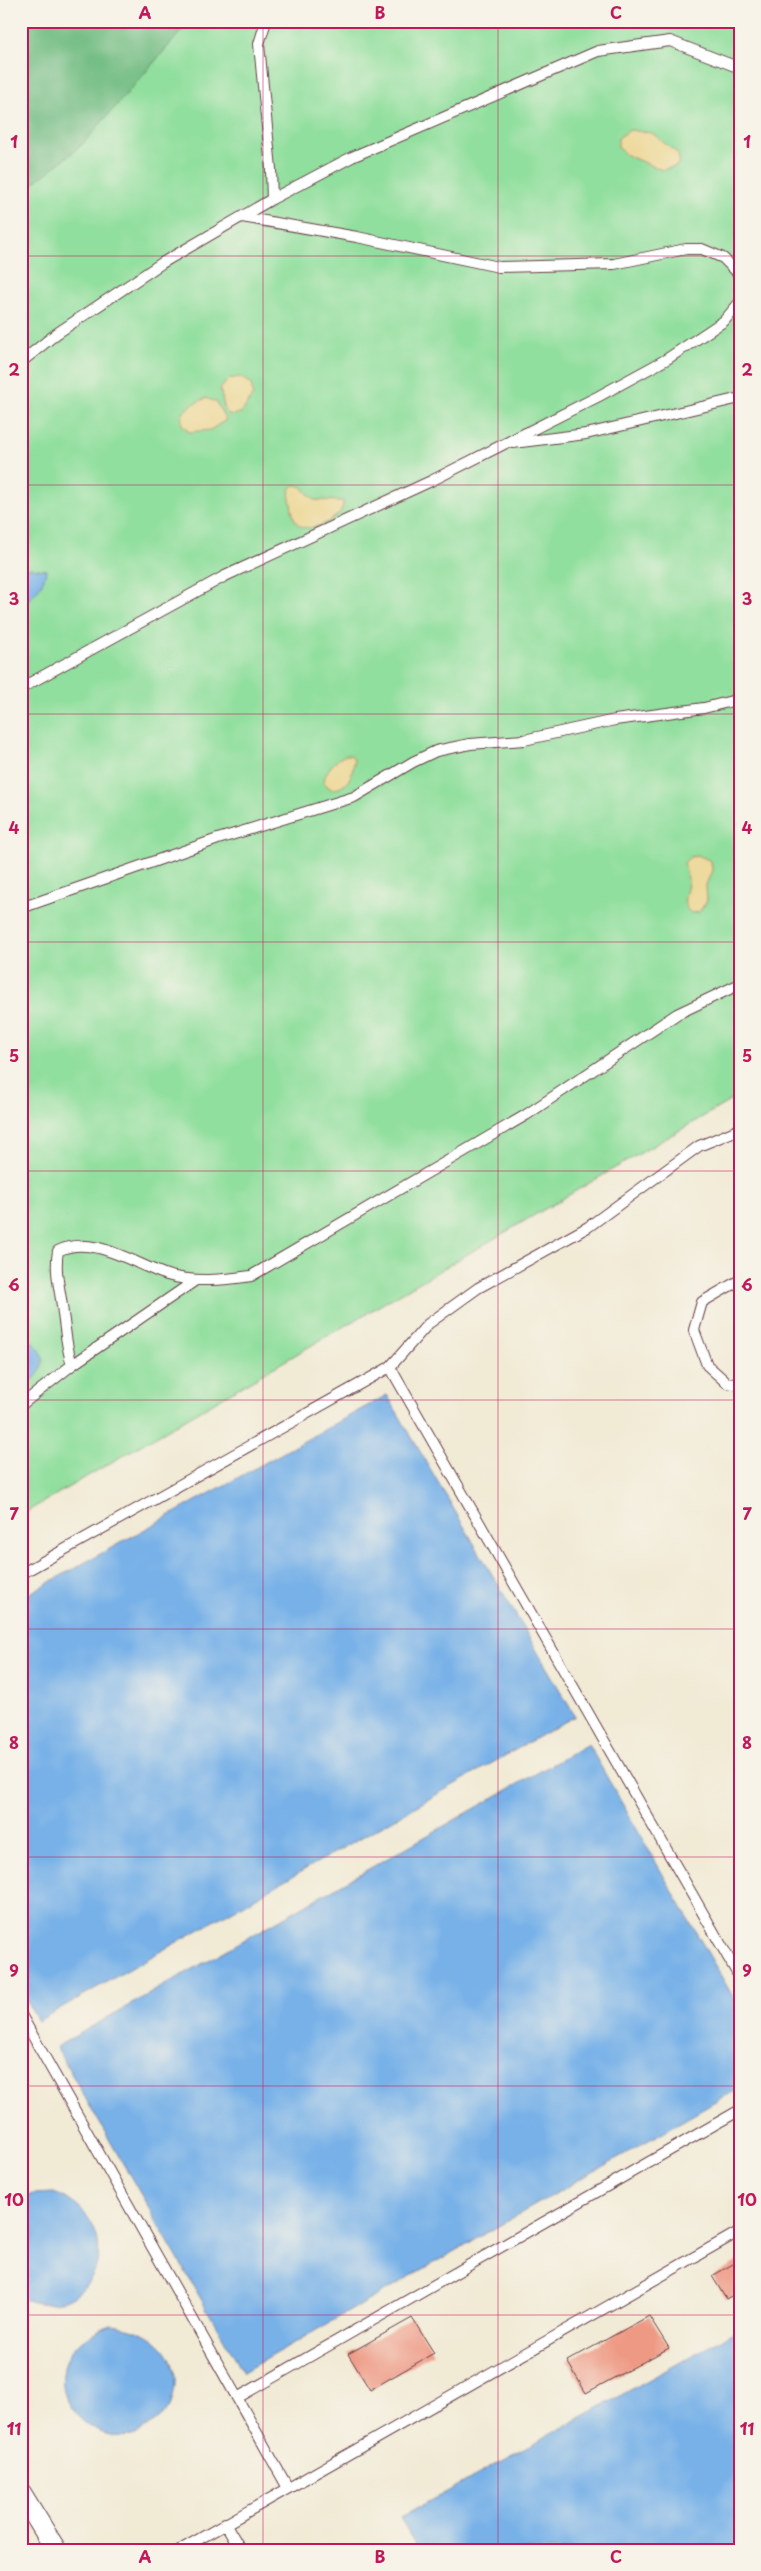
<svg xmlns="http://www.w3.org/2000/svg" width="761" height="2571" font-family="'Playpen Sans',sans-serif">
  <rect width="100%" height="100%" fill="#f7f3e8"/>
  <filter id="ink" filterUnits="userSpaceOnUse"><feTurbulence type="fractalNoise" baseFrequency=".02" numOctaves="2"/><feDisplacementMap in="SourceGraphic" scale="10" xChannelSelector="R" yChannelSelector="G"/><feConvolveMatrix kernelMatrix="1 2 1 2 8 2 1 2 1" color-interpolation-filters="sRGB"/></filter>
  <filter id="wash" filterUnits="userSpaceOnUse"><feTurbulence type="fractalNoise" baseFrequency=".0096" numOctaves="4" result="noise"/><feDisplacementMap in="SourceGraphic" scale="20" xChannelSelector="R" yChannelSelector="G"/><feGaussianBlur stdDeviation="1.12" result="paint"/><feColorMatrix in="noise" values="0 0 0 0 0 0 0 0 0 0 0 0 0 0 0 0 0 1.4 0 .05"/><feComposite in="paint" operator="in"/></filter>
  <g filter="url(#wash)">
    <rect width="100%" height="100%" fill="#f1ead5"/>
    <path fill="#91df9e" stroke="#6e7f64" d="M21,21H740V1095L21,1515Z"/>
    <path fill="#74be85" stroke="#5f6e58" d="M21,21H184V28L82,145L21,193Z"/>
    <path fill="#eeda9e" stroke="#9c7c64" d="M630,130L652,133L678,154L679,160L677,166L662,170L626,155L618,147V138Z
      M239,377L251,383L253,395L242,412L231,416L225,411L220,389L229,379Z
      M206,398L216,402L226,420L210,430L189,432L182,424C179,408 194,404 206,398Z
      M294,485L301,486L314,500L343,501C346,518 310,534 299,525C293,520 292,510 291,503C289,496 288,490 294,485Z
      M346,755H351L354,759C354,773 348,790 331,789L324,783C324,771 336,759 346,755Z
      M700,856L711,861L712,870L706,885L707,901L699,912L691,913C678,902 689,892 688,879C687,874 685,869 684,863L690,857Z"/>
    <path fill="#77b1e8" stroke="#60688a" d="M31,568L46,570C45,584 33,598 21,604V569Z
      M21,1335C55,1354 45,1370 21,1392Z
      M387,1395L575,1716L38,2021L21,1992V1598Z
      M588,1744L740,2009V2088L243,2372L56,2047Z
      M54,2193C136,2225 93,2328 21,2298V2198L33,2194Z
      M111,2325C154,2329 187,2357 171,2403C168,2412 156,2421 147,2427C143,2429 136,2435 131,2436C92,2442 50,2402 66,2362C74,2342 92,2332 111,2325Z
      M740,2329V2550H420L400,2518Z"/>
    <g id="blocks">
      <path fill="#ee9984" d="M740,2260V2291L726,2299L712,2276Z
        M649,2316L669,2348L586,2393L567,2361Z
        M412,2318L434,2353L370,2390L348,2354Z"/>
    </g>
  </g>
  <g filter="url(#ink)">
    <use href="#blocks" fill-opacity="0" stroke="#633d44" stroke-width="1"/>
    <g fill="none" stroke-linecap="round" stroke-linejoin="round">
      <g stroke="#633d44" stroke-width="12">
        <path id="service" d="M266,21L259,44L271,169L272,199L352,157L598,51L670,41L740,68
          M242,217L357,237L499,267L614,264L686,249H702L723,258L740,275
          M21,362L56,334L162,263L272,199
          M513,443L586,434L740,398
          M21,688L225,576L431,481L599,396L667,359L724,321L740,302
          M21,908L218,839L354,797L413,762L436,751L470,744L524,740L615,720L704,708L740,699
          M740,1280L702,1302L694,1330L707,1365L727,1383L740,1385
          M72,1365C66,1345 66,1334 63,1314C61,1292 54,1273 58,1251C91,1233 136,1265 167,1275C194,1283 224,1280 251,1276L526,1115L677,1014L740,984
          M390,1367L428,1324L478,1288L588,1227L699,1146L740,1129
          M21,1405L72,1365L196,1280
          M21,1574L390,1367L740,1978
          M21,2015L288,2488
          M237,2398L740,2110
          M225,2523L241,2550
          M180,2550L740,2231"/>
      </g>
      <g stroke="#633d44" stroke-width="22">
        <path id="minor" d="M21,2493L56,2550"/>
      </g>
      <use href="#service" stroke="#fff" stroke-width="10"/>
      <use href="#minor" stroke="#fff" stroke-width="20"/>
    </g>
  </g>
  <path fill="none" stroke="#c2185b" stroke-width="1" stroke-opacity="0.55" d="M263,21V2550M498,21V2550M21,256H740M21,485H740M21,714H740M21,942H740M21,1171H740M21,1400H740M21,1629H740M21,1857H740M21,2086H740M21,2315H740"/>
  <rect width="761" height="2571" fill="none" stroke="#f7f3e8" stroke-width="55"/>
  <rect x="28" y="28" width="706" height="2516" fill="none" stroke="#c2185b" stroke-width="2"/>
  <g font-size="16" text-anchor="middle" font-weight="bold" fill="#c2185b">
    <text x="145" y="19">A</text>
    <text x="380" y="19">B</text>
    <text x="616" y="19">C</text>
    <text x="14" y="148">1</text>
    <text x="747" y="148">1</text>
    <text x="14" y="376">2</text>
    <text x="747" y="376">2</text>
    <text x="14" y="605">3</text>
    <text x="747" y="605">3</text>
    <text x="14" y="834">4</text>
    <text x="747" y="834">4</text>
    <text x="14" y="1062">5</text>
    <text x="747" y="1062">5</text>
    <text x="14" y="1291">6</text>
    <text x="747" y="1291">6</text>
    <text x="14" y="1520">7</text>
    <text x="747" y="1520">7</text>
    <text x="14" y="1749">8</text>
    <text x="747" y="1749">8</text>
    <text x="14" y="1977">9</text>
    <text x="747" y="1977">9</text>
    <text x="14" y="2206">10</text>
    <text x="747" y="2206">10</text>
    <text x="14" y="2435">11</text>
    <text x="747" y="2435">11</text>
    <text x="145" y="2563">A</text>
    <text x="380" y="2563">B</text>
    <text x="616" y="2563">C</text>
  </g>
</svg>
